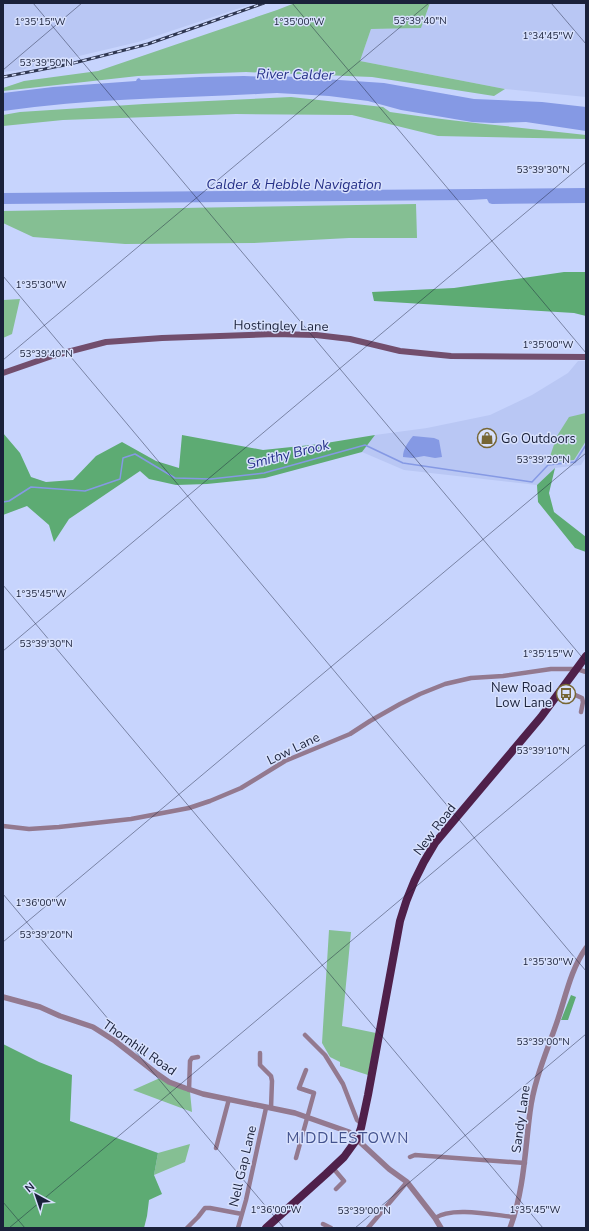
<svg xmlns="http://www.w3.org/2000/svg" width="589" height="1231" font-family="'Nunito Sans',sans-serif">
  <rect width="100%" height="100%" fill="#c7d4fd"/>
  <path fill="#b9c7f4" d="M3,3H255L138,42L20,70L3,72Z
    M430,3H586V97L505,89L360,61L371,29L421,28Z
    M578,361H586V457L581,465L555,468L537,485L404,470L362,452L375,435L427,428L490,415L532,395L568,373Z"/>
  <path fill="#85bf93" d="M295,3H430L421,28L371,29L360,61L505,89L494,96L372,77L246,72L138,76L3,91V88L24,81L98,71L277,10Z
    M291,97L383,107L390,112C455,122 520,127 586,135V139L438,136L352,115L236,114L63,120L3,126V115L20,112L144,104Z
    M416,204L417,238H349L254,243L125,244L33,237L3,223V211Z
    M20,299L12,334L3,338V300Z
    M586,413V441L574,460L548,462L557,436L569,417Z
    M329,930L351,932L342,1026L376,1033L368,1075L340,1066V1062L330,1057L322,1043Z
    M160,1078L190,1092L192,1112L133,1090Z
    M190,1144L185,1162L154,1175L158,1153Z"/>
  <path fill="#5dab73" d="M564,272H586V316L574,313L374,301L372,292L454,288Z
    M3,433L20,453L31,477L46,482L73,480L96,456L122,442L156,461L179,468L182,435L263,450L320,444L375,435L362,452L265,478L207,484L176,485L149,479L140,471L69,519L54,542L49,525L27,506L3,515Z
    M555,468L549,493L554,512L586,537V552L575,548L538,502L537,485Z
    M571,995L576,997L568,1020H561Z
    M3,1044L39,1062L72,1075L70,1121L158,1153L154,1175L162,1194L149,1200L147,1216L144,1228H3Z"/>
  <path fill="#8599e4" d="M244,76L270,77L279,76L384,83L474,99L542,102L586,107V131L526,122L493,123L472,122L401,110L368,101L329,96L277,93C186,98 94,98 3,111V93L53,87L136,81L137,79L139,78L141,80L200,77Z
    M586,188V203L492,204L489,203L487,199L470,200L3,204V193Z
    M413,436L434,438L439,440L442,457L435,458L424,456L413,458L403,457C403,449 408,442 413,436Z"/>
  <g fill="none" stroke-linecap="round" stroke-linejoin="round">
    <path stroke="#8599e4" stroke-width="1.5" d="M3,502L9,501L31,487L85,491L120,479L123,458L135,454L175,478L211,479L264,473L365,445L403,463L532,482L548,465L575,462L586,445"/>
    <path stroke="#93798f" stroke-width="4.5" d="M562,689L582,698L583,702L581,712
      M3,826L29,829L59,827L131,819L189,808L210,801L241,788L285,761L350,734L370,721L400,704L420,694L445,684L471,678L503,676L551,669H577L586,672
      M305,1035L325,1055L343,1084L357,1120L362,1124
      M260,1053V1065L271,1076L272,1081L271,1108
      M189,1090L190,1061L192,1058L198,1057
      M216,1148L229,1099
      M410,1157L415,1155L525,1163
      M296,1158L314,1093L299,1088L306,1070
      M333,1168L344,1181L336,1189
      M435,1218C451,1206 494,1215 514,1217
      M323,1224L331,1228
      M187,1228L198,1217L205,1208H210L242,1214
      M238,1228L246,1200L266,1108
      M368,1228L407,1182"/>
    <path stroke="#93798f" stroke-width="5.5" d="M3,997L40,1007L60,1016L93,1027L115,1041L156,1073L169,1082L185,1088L203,1094L295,1113L349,1132L389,1169L407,1182L435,1218L441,1228
      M510,1228C524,1191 525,1150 530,1112C534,1079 548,1049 558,1019C566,995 571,969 586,948"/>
    <path stroke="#724e6d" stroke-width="6" d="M3,373L52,356L106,342L162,338L275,334L316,335L350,339L400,351L451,356L586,357"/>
    <path stroke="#4f204a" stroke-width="8" d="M266,1228L326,1174L344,1157L357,1139L361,1128L368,1095L400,921C408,892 419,868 435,843L541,717L586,656"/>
    <g stroke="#2f3752" stroke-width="3">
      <path id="rail" d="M3,77L70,64L148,44L264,3"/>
    </g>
    <use href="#rail" stroke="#d8e1fd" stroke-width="1.5" stroke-dasharray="4.5" stroke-linecap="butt"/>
  </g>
  <path fill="none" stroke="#1a213a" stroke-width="1" stroke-opacity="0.45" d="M33,3L586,662M292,3L586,353M551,3L586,44M3,70L82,3M3,276L586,971M3,360L429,3M3,585L543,1228M3,651L586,162M3,894L284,1228M3,942L586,453M3,1202L25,1228M9,1228L586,744M355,1228L586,1034"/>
  <defs>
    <g id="shop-ring" transform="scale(1)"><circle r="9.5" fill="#d8e1fd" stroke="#766634" stroke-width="1.5"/><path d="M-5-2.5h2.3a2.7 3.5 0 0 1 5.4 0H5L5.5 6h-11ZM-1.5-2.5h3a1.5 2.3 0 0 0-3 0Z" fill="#766634"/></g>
    <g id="bus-ring" transform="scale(1)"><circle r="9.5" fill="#d8e1fd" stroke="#766634" stroke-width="1.5"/><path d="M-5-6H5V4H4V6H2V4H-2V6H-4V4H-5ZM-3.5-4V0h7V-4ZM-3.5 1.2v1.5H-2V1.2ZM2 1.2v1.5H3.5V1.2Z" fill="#766634"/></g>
  </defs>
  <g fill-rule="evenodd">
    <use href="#shop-ring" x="487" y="438"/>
    <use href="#bus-ring" x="566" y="694"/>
  </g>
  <g text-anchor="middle" stroke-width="3" stroke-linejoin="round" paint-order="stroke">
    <g font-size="13" fill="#1a213a" stroke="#d8e1fd">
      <text transform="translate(281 325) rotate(1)" y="5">Hostingley Lane</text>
      <text transform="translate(293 748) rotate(-26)" y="5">Low Lane</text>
      <text transform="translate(434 829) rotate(-53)" y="5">New Road</text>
      <text transform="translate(140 1047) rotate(35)" y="5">Thornhill Road</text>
      <text transform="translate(520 1119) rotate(-82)" y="5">Sandy Lane</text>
      <text transform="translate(242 1166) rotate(-77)" y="5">Nell Gap Lane</text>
    </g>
    <g font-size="13" fill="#1a213a" stroke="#d8e1fd" text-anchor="start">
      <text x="501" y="443">Go Outdoors</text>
      <text x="552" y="692" text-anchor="end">New Road<tspan x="552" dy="15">Low Lane</tspan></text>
    </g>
    <g font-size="14" font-style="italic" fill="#263188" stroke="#d8e1fd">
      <text transform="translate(295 74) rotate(1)" y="5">River Calder</text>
      <text x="294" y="189">Calder &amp; Hebble Navigation</text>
      <text transform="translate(288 454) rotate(-14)" y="5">Smithy Brook</text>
    </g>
    <g font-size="15" letter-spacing="1" fill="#44538e" stroke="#d8e1fd">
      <text x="348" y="1143">MIDDLESTOWN</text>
    </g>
  </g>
  <g font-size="10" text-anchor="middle" fill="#1a213a" stroke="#d8e1fd" stroke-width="3" stroke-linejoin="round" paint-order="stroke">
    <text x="420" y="24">53°39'40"N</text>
    <text x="40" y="25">1°35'15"W</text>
    <text x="299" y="25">1°35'00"W</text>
    <text x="548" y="39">1°34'45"W</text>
    <text x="46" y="66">53°39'50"N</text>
    <text x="543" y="173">53°39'30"N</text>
    <text x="41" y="288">1°35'30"W</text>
    <text x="548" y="348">1°35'00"W</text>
    <text x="46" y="357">53°39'40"N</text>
    <text x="543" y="463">53°39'20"N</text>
    <text x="41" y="597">1°35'45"W</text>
    <text x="46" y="647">53°39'30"N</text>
    <text x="548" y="657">1°35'15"W</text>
    <text x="543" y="754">53°39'10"N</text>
    <text x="41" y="906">1°36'00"W</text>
    <text x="46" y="938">53°39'20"N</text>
    <text x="548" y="965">1°35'30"W</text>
    <text x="543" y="1045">53°39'00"N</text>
    <text x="276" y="1213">1°36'00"W</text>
    <text x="535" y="1213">1°35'45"W</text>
    <text x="364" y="1214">53°39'00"N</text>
  </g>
  <rect width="589" height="1231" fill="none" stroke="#1a213a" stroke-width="8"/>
  <g transform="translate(36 1195) rotate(320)" stroke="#d8e1fd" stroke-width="3" paint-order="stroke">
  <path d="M0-3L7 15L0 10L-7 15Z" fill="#1a213a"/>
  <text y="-6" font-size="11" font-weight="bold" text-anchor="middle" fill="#1a213a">N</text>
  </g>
</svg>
